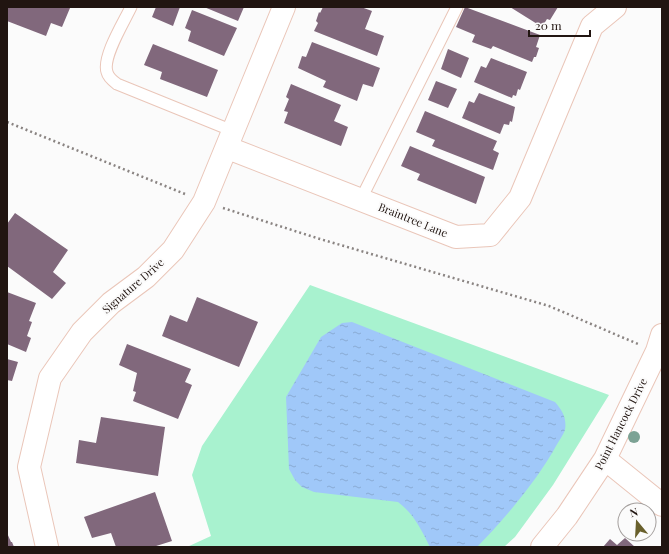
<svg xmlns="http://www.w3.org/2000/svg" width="669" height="554" font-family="'Playfair Display',serif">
  <defs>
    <pattern id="water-ripples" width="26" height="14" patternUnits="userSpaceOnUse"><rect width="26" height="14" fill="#a0c8f9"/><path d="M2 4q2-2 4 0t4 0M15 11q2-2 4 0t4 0" fill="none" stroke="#8aabd4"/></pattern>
  </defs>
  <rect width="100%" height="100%" fill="#fbfbfb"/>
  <path fill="#a8f2cf" d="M310,285L609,395L553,485L515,537L504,547H187L211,536L192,475L202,446Z"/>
  <path fill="url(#water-ripples)" d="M352,322L555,402C562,410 567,418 565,430C563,435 559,441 556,446C538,479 504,520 477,547H430C421,529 414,514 398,502L314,492L302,487L295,480L289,469L286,397L321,337L342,323Z"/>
  <path fill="#81687c" d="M7,7H67L70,8L62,27L51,23L46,36L7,21Z
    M156,7H180L173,26L152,17Z
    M204,7H244L238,21Z
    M323,7H361L372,11L365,29L384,36L377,56L314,31L318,23L316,21L319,12L320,13Z
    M465,7L540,35L536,47L539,48L536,57H534L532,62L493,46L491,49L472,42L475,35L456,27Z
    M510,7H558L550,20L547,19L542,27Z
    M192,10L237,28L224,56L188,41L191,31L185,28Z
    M312,42L380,68L373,87L363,84L357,101L323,87L326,81L298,68L302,56L306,57Z
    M153,44L218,70L207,97L160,79L162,72L144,65Z
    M448,49L469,58L461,78L441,69Z
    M491,58L527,72L520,90L518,89L516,96L513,95L512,98L474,82L481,66L486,68Z
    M436,81L457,89L448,108L428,100Z
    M291,84L341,105L334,121L348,127L341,146L284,123L288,112L284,111L289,99L286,97Z
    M479,93L515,107L512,122L510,121L509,125L504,124L500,134L462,118L469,101L474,103Z
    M425,111L497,141L493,150L499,153L493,170L432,146L435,140L416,132Z
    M410,146L485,177L476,204L417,180L420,174L401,166Z
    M15,213L68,250L53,272L66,283L52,299L7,266V224Z
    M7,292L36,303L29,321L32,322L27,336L31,338L26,352L7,344Z
    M197,297L258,322L239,367L162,336L170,315L187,322Z
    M127,344L191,369L185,382L192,385L178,419L133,401L136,392L133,391L137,373L119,365Z
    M7,359L18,362L12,381L7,380Z
    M101,417L165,427L158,476L76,463L79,440L96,443Z
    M155,492L172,541L153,547H116L111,533L92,538L84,517Z
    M7,533L11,542H12L14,547H7Z
    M625,538L635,547H603L610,539L617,545Z"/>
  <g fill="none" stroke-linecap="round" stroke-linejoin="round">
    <g stroke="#eac6b9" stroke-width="13">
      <path id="lane" d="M131,7C124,22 102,57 107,72C108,77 113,81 117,84L233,131
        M361,199L457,7"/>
    </g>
    <g stroke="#eac6b9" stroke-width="24">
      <path id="street" d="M228,148L456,237L490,235L520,198L592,26L615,7
        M605,459L662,505
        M47,547L29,467L50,378L82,332L111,303L146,277L173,250L204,202L284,7
        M542,547L567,516L605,459L657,351L662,335"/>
    </g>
    <path stroke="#8a8482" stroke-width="2.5" stroke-dasharray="2 3" stroke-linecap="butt" d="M7,122L185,194
      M223,208L320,239L549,306L638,344"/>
    <use href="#lane" stroke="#fff" stroke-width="11"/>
    <use href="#street" stroke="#fff" stroke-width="22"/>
  </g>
  <circle fill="#7ca294" cx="634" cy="437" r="6"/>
  <g text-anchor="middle" stroke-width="4" stroke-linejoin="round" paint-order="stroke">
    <g font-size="11" fill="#211511" stroke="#fbfbfb">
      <text transform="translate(413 220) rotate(22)" y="4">Braintree Lane</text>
      <text transform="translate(133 286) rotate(-41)" y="4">Signature Drive</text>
      <text transform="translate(621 424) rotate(-63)" y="4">Point Hancock Drive</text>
    </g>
  </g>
  <rect width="669" height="554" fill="none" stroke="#211511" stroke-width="16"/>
  <g transform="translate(637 522) rotate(342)"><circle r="19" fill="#fbfbfb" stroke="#a49f9d"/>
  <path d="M0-3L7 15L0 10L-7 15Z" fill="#69602c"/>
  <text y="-6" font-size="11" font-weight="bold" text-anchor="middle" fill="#211511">N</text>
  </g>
  <path d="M529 30v6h61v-6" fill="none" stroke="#211511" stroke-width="2"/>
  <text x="535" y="30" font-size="12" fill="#211511" stroke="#fbfbfb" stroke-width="3" paint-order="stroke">20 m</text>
</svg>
